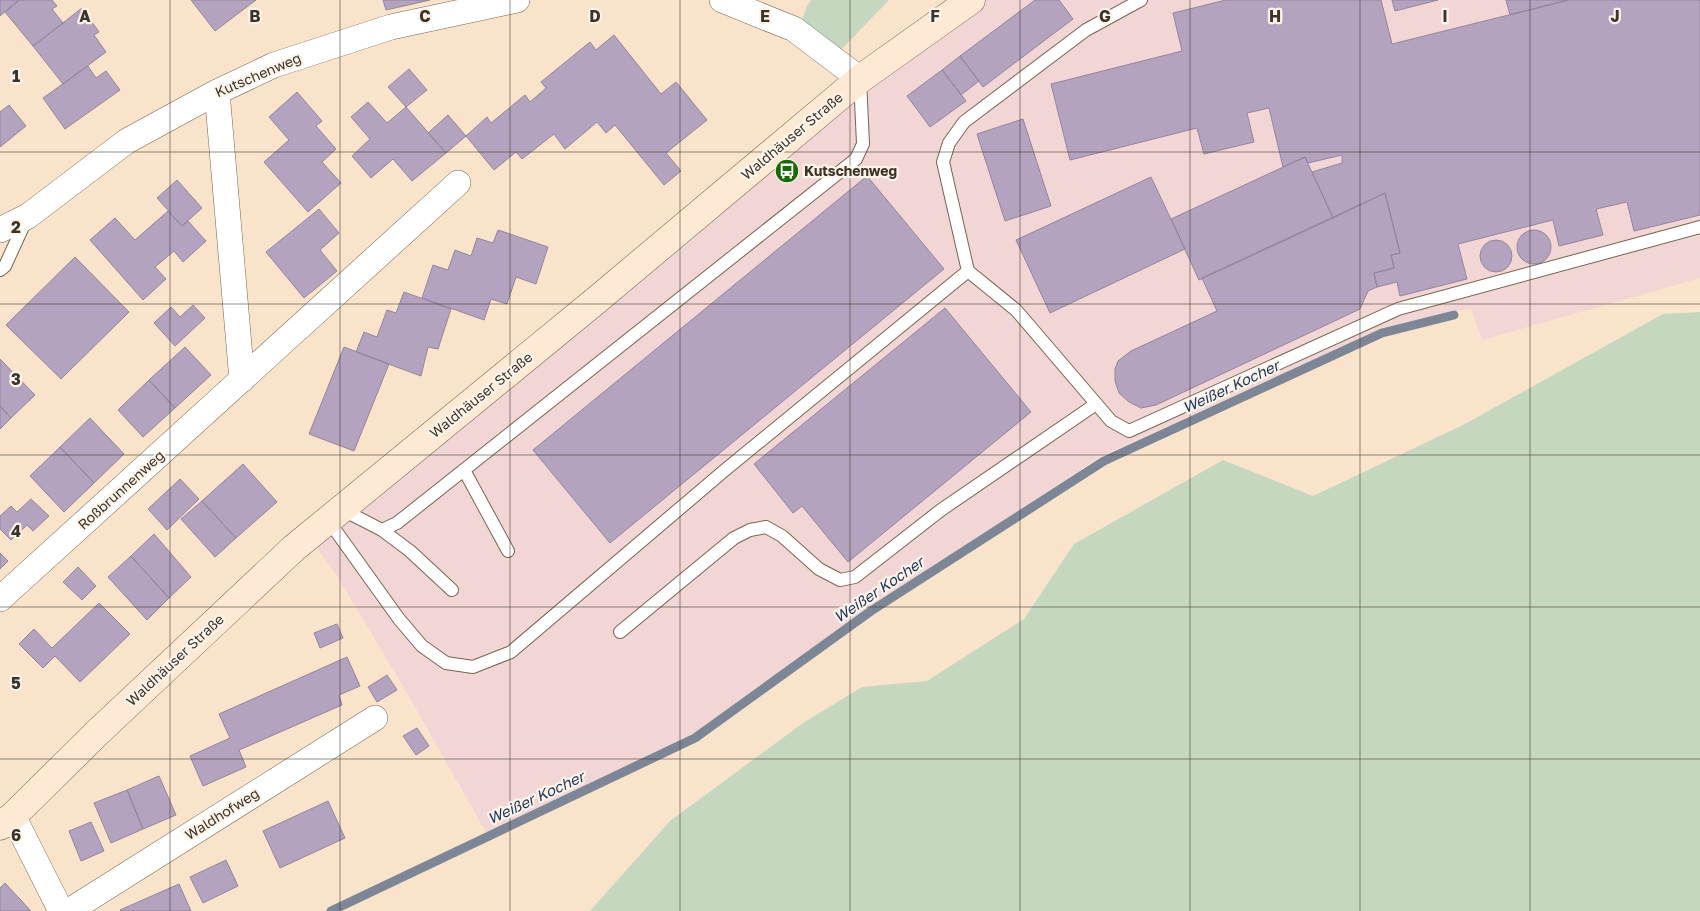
<svg xmlns="http://www.w3.org/2000/svg" width="1700" height="911" font-family="'Golos Text',sans-serif">
  <rect width="100%" height="100%" fill="#f9e4cb"/>
  <path fill="#f1d6d5" d="M981,0H1700V278L1482,340L1471,308L1381,329L1101,456L873,607L692,734L487,834L404,688L336,574L311,540L866,82Z"/>
  <path fill="#c6d7bf" d="M811,0H889L837,54L799,28L807,6Z
    M1700,312V911H590L670,821L803,723L862,687L927,681L1024,619L1074,544L1223,460L1313,496L1465,424L1663,314Z"/>
  <g fill="none" stroke-linecap="round" stroke-linejoin="round">
    <path stroke="#7c8696" stroke-width="9" d="M331,911L695,738L871,611L1104,461L1382,333L1454,315"/>
  </g>
  <path fill="#b4a3bf" stroke="#94849d" d="M0,0H19L0,16Z
    M19,0H52L57,6L52,9L63,23L33,46L5,12Z
    M191,0H256L215,31Z
    M383,0H430L386,10Z
    M1035,0H1059L1073,19L983,87L960,56Z
    M1226,0H1381L1392,44L1569,0H1700V215L1634,231L1627,202L1596,209L1603,235L1559,246L1553,220L1458,244L1467,279L1400,296L1397,282L1377,287L1374,273L1394,268L1391,255L1400,253L1385,193L1333,218L1312,172L1342,163V155L1308,163L1305,157L1283,167L1269,108L1247,113L1254,142L1204,154L1197,128L1070,160L1051,84L1182,51L1173,13Z
    M1392,0H1438L1395,11Z
    M1506,0H1568L1510,15Z
    M82,8L99,32L94,35L106,52L63,84L33,46Z
    M614,35L661,94L676,82L707,120L666,153L681,171L664,185L615,125L606,133L597,122L565,149L554,134L522,159L516,152L494,170L466,136L487,117L491,123L525,95L530,102L546,88L541,82L590,42L596,50Z
    M960,56L979,81L961,95L942,70Z
    M88,66L96,78L106,71L120,90L65,129L43,98Z
    M409,69L427,90L406,107L388,87Z
    M942,70L966,101L930,127L907,96Z
    M297,92L322,121L316,126L336,149L322,162L341,183L308,212L264,162L289,140L269,117Z
    M368,102L387,123L406,107L446,153L412,181L393,159L371,178L352,156L370,139L351,117Z
    M9,105L26,126L0,147V112Z
    M448,115L466,136L446,153L428,133Z
    M1023,119L1051,206L1005,221L977,134Z
    M1305,157L1333,218L1199,280L1171,219Z
    M867,176L944,269L610,543L533,450Z
    M1151,177L1185,249L1050,313L1016,240Z
    M177,180L202,208L182,226L157,198Z
    M1385,193L1400,253L1391,255L1394,268L1374,273L1377,287L1368,291L1360,309L1156,405L1141,408L1129,402L1119,393L1115,381V369L1118,361L1131,351L1217,311L1202,278Z
    M319,209L339,233L320,250L337,271L304,298L266,252Z
    M168,211L182,226L188,221L206,241L183,262L174,251L155,267L166,279L143,300L90,240L115,218L135,240Z
    M498,230L548,247L536,284L516,277L507,304L491,299L484,320L422,298L433,265L448,270L455,250L471,256L477,238L493,243Z
    M1517 247a17 17 0 1 1 34 0a17 17 0 1 1-34 0Z
    M1480 256a16 16 0 1 1 32 0a16 16 0 1 1-32 0Z
    M75,257L129,312L61,379L6,325Z
    M404,292L451,309L438,349L428,347L421,376L356,352L364,332L377,337L387,310L396,313Z
    M193,305L205,318L175,346L154,323L171,307L180,317Z
    M945,308L1031,412L848,562L802,506L793,513L754,464Z
    M185,347L211,375L175,408L149,380Z
    M344,347L389,364L354,451L309,434Z
    M0,359L35,395L11,418L0,406Z
    M149,380L175,408L143,437L118,410Z
    M0,406L11,418L0,429Z
    M90,418L124,454L94,483L60,447Z
    M60,447L94,483L64,512L30,476Z
    M243,464L277,502L236,538L202,501Z
    M180,479L199,499L167,530L148,509Z
    M31,499L49,516L33,531L27,525L11,540L0,529V516L11,506L17,512Z
    M202,501L236,538L215,557L181,519Z
    M154,534L191,577L169,598L131,556Z
    M0,553L8,561L0,569Z
    M131,556L169,598L147,620L108,577Z
    M78,567L96,586L82,600L63,582Z
    M99,603L130,634L80,682L55,656L43,668L19,644L34,629L52,648Z
    M337,624L343,638L320,648L314,633Z
    M347,657L360,686L339,695L342,705L239,750L246,767L203,786L190,756L230,738L219,714Z
    M387,675L397,690L377,702L368,687Z
    M417,728L429,746L416,755L403,736Z
    M159,776L176,815L143,829L127,790Z
    M127,790L143,829L111,843L94,803Z
    M328,801L345,838L280,868L263,831Z
    M91,822L104,851L81,861L69,831Z
    M226,860L238,886L203,903L190,877Z
    M5,883L31,911H0V888Z
    M179,884L191,911H121L120,910Z"/>
  <g fill="none" stroke-linecap="round" stroke-linejoin="round">
    <g stroke="#77644e" stroke-width="14">
      <path id="lane" d="M1141,0L1086,30L964,122L949,143L943,162L968,271L1016,310L1111,421L1129,431L1398,309L1700,227
        M0,270L5,266L26,220
        M464,470L508,551
        M341,509L382,530L397,523L856,159L863,144L860,79
        M328,520L399,619L422,646L446,663L473,667L511,652L725,470L968,271
        M382,530L410,551L452,590
        M620,632L734,538L750,530L766,527L782,536L819,569L840,580L855,577L941,510L1096,404"/>
    </g>
    <g stroke="#77644e" stroke-width="26">
      <path id="street" d="M722,0L794,29L860,79
        M217,92L242,380
        M0,230L28,216L127,141L217,92L274,65L391,27L517,0
        M0,599L458,183
        M13,816L61,911
        M69,911L375,718"/>
    </g>
    <g stroke="#77644e" stroke-width="29">
      <path id="secondary" d="M0,826L13,816L98,732L294,548L593,303L860,79L971,0"/>
    </g>
    <use href="#lane" stroke="#fff" stroke-width="12"/>
    <use href="#street" stroke="#fff" stroke-width="25"/>
    <use href="#secondary" stroke="#fde9d4" stroke-width="28"/>
  </g>
  <path fill="none" stroke="#3c332a" stroke-width="1" stroke-opacity="0.55" d="M170,0V911M340,0V911M510,0V911M680,0V911M850,0V911M1020,0V911M1190,0V911M1360,0V911M1530,0V911M0,152H1700M0,304H1700M0,455H1700M0,607H1700M0,759H1700"/>
  <defs>
    <g id="bus-disc" transform="scale(1.25)"><circle r="9.5" fill="#1b6807" stroke="#fcf3e9"/><path d="M-5-6H5V4H4V6H2V4H-2V6H-4V4H-5ZM-3.5-4V0h7V-4ZM-3.5 1.2v1.5H-2V1.2ZM2 1.2v1.5H3.5V1.2Z" fill="#fff"/></g>
  </defs>
  <g fill-rule="evenodd">
    <use href="#bus-disc" x="787" y="171"/>
  </g>
  <g text-anchor="middle" stroke-width="4.5" stroke-linejoin="round" paint-order="stroke">
    <g font-size="14" fill="#3c332a" stroke="#fcf3e9">
      <text transform="translate(258 75) rotate(-23)" y="5">Kutschenweg</text>
      <text transform="translate(792 136) rotate(-40)" y="5">Waldhäuser Straße</text>
      <text transform="translate(481 395) rotate(-39)" y="5">Waldhäuser Straße</text>
      <text transform="translate(121 490) rotate(-42)" y="5">Roßbrunnenweg</text>
      <text transform="translate(175 660) rotate(-43)" y="5">Waldhäuser Straße</text>
      <text transform="translate(222 814) rotate(-32)" y="5">Waldhofweg</text>
    </g>
    <g font-size="14" font-weight="bold" fill="#3c332a" stroke="#fcf3e9" text-anchor="start">
      <text x="804" y="176">Kutschenweg</text>
    </g>
    <g font-size="15" font-style="italic" fill="#1e375d" stroke="#fcf3e9">
      <text transform="translate(1231 387) rotate(-25)" y="5">Weißer Kocher</text>
      <text transform="translate(879 590) rotate(-34)" y="5">Weißer Kocher</text>
      <text transform="translate(536 798) rotate(-25)" y="5">Weißer Kocher</text>
    </g>
  </g>
  <g font-size="16" text-anchor="middle" font-weight="bold" fill="#3c332a" stroke="#fcf3e9" stroke-width="4.5" stroke-linejoin="round" paint-order="stroke">
    <text x="85" y="22">A</text>
    <text x="255" y="22">B</text>
    <text x="425" y="22">C</text>
    <text x="595" y="22">D</text>
    <text x="765" y="22">E</text>
    <text x="935" y="22">F</text>
    <text x="1105" y="22">G</text>
    <text x="1275" y="22">H</text>
    <text x="1445" y="22">I</text>
    <text x="1615" y="22">J</text>
    <text x="16" y="82">1</text>
    <text x="16" y="233">2</text>
    <text x="16" y="385">3</text>
    <text x="16" y="537">4</text>
    <text x="16" y="689">5</text>
    <text x="16" y="841">6</text>
  </g>
</svg>
